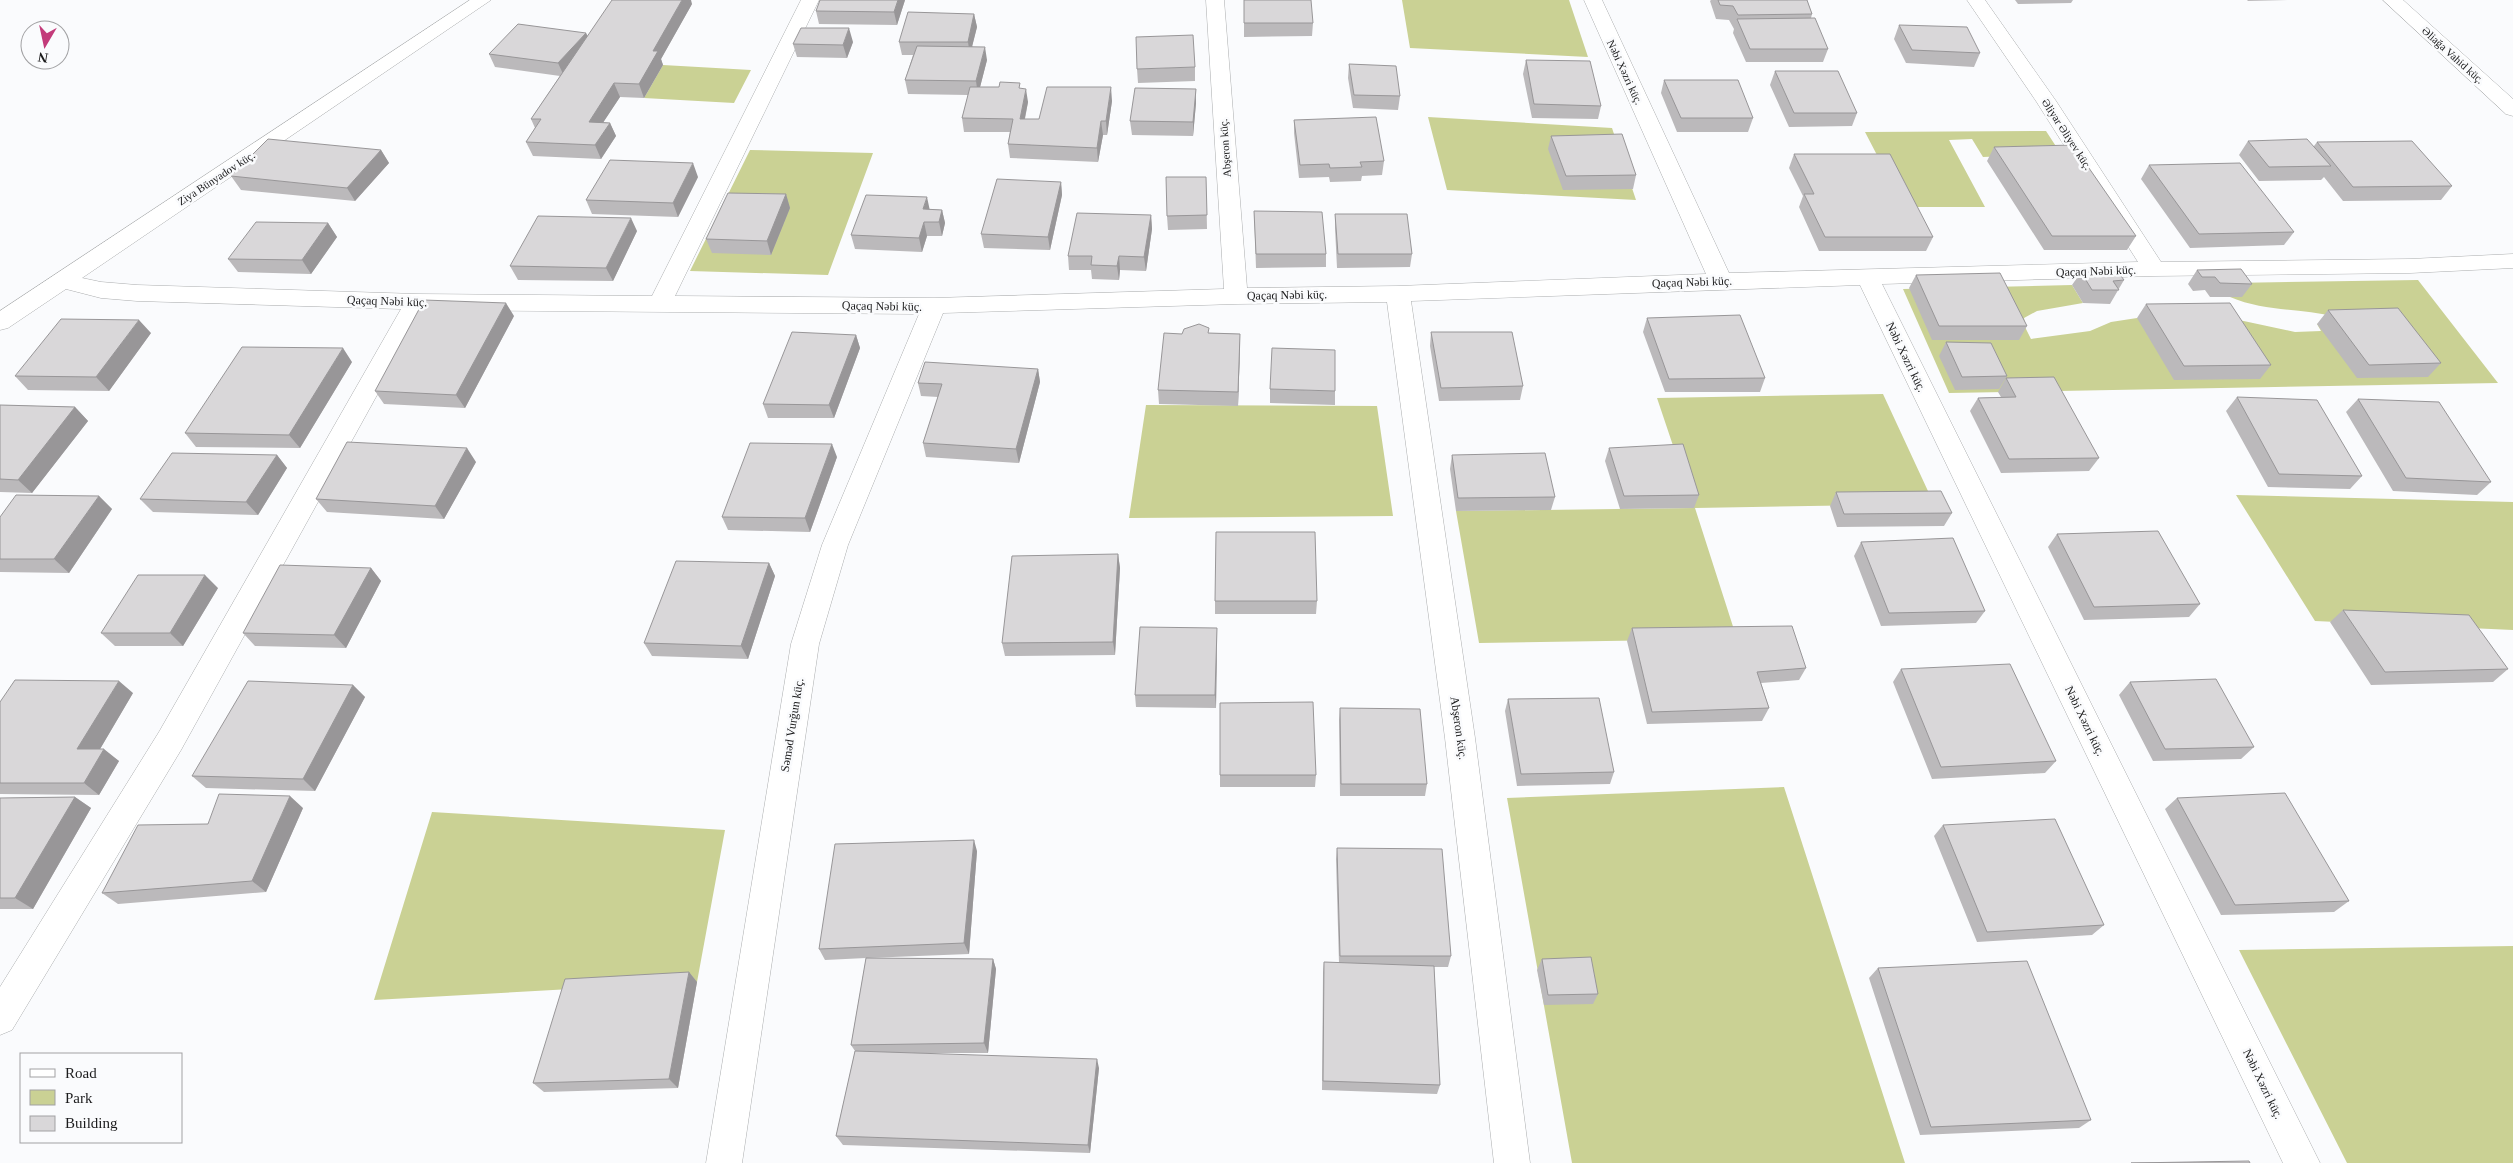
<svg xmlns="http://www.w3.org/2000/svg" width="2513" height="1163" font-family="'Times New Roman',serif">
  <rect width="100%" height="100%" fill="#fafbfd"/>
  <path fill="#cad194" d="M1402,0H1569L1588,57L1410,48Z
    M663,65L751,70L734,103L644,98Z
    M1428,117L1612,128L1636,200L1447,190Z
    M2046,131L2061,154L1983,157L1972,139L1949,140L1985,207H1904L1865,132Z
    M750,150L873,153L828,275L690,271Z
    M2418,280L2498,383L1949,393L1903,289L2072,285L2083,303L2037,311L2024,318L2026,329L2031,339L2090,331L2111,322L2137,318L2239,320L2295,332L2321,331L2317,324L2336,317C2301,308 2265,312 2230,297L2231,283Z
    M1883,394L1934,504L1695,508L1737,639L1479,643L1456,511L1694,508L1657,398Z
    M1146,405L1377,406L1393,516L1129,518Z
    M2236,495L2513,502V630L2315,621Z
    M1784,787L1905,1163H1572L1507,798Z
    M432,812L725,830L697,982L374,1000Z
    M2513,946V1163H2347L2239,950Z"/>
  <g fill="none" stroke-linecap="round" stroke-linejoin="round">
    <g stroke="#abadae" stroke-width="1">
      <path id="minor" d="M470,0H491L82,278L101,282L137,285L417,294L652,296L801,0H819L675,296L934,298L1224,289L1206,0H1224L1247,288L1398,286L1706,274L1584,0H1602L1729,273L2138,262L2036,101L1967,0H1985L2056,101L2161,262L2410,259L2513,254V268L2410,273L2154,276L1882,284L2320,1163H2283L1860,285L1411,301L1475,738L1530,1163H1494L1445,738L1387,302L1236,304L943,313L848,545L819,644L742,1163H706L791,644L822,545L919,314L424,310L181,750L12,1030L0,1035V987L159,732L401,309L137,301L101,298L66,289L8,328L0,330V311Z
        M2383,0H2403L2513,99V116L2506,114Z"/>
    </g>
    <use href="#minor" fill="#fff" fill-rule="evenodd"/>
  </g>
  <path fill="#bbb9bb" d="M905,0L897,25L819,24L816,11Z
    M1244,0L1313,23L1312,36L1244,37Z
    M1711,0H1807L1812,14L1811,18L1828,49L1823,62H1746L1733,33L1734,29L1729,20L1716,19L1710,1Z
    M2015,0H2073L2071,3L2018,4Z
    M2247,0H2289L2248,1Z
    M692,4L661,59L663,65L644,98L620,97L603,122L610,123L616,136L601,159L533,156L526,142L535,128L531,119L560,76L495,67L489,54L586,33L588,36Z
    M974,14L977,27L972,46L987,60L980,87L1021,89L1028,102L1025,119H1039L1112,101L1107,135H1103L1098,162L1010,158L1008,144L1010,132H964L962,118L968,95L908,94L905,80L913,55H902L899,42Z
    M1899,25L1980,53L1974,67L1906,63L1894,39Z
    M853,42L847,58L797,57L793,44Z
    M1526,60L1601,106L1598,119L1532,118L1523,74Z
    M1349,64L1400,96L1398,110L1353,108L1348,78Z
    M1195,67V81L1138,83L1137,69Z
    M1775,71L1857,113L1852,126L1789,127L1770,85Z
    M1664,80L1753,118L1748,132H1677L1661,93Z
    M1196,89V103L1193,136L1132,135L1130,121Z
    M1294,120L1384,161L1382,175L1362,176L1361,181L1330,182L1329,177L1299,178L1294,133Z
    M1551,136L1636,175L1633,189L1563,190L1548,149Z
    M2248,141L2314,146L2317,142L2452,186L2441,200L2343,201L2324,177L2321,180L2259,181L2239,155Z
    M1994,147L2136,236L2127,250H2044L1987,161Z
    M381,150L389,163L355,201L241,190L231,176Z
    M1794,154L1933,237L1926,251H1819L1799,207L1803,196L1789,168Z
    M2149,165L2294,232L2284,245L2190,248L2141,179Z
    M698,177L678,217L592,214L586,200Z
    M1206,177L1207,229L1168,230L1167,216Z
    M1061,182L1062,195L1050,250L984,248L981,234Z
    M786,194L790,208L771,255L712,253L706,239Z
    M930,209L942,210L945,223L942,236H927L922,252L855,249L851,235Z
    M1254,211L1326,254V267L1256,268Z
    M1335,214L1412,254L1410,267L1337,268L1335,228Z
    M1151,215L1152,229L1146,271L1120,270L1119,280L1092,279L1091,270H1069L1068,256Z
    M328,223L337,237L311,274L238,272L228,259Z
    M637,231L613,281L518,280L510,266Z
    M2197,270L2252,284L2242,297H2210L2205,290L2193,291L2188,284Z
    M2081,272L2124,280L2110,304L2083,303L2072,285Z
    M1916,275L2027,326L2019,340H1932L1909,288Z
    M2146,304L2271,365L2260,379L2174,380L2137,318Z
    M2328,310L2441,363L2428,377L2357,378L2317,324Z
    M514,316L465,408L384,404L375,391Z
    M1647,318L1765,378L1760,392H1665L1643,332Z
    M1431,332L1523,386L1520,400L1439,401L1430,346Z
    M151,333L109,391L28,390L15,376Z
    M1209,333L1240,334V347L1238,406L1159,404L1158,390Z
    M856,335L860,348L834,418H768L763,404Z
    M1946,342L2007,376L1999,389L1955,390L1939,356Z
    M352,362L300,448L196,447L185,433Z
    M1038,369L1040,382L1019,463L926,457L923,443L938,397L921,396L918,383Z
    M2006,378L2099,458L2089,471L2001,473L1970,411L1978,398L2001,397L1998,392Z
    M1270,389L1335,391V405L1270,403Z
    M2237,397L2362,476L2350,489L2268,487L2226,411Z
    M2358,399L2491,482L2477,495L2393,491L2346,412Z
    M0,405L75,407L88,421L32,493L0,492Z
    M1609,448L1699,495L1694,508L1620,509L1605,461Z
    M277,455L287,468L258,515L153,512L140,499Z
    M1452,455L1555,497L1551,510L1456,511L1450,469Z
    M837,457L810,532L728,530L722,517Z
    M476,462L444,519L327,512L316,499Z
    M1836,492L1952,513L1944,526L1837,527L1830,506Z
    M99,496L112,509L69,573L0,572V517Z
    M2057,534L2200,604L2189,617L2084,620L2048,547Z
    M1861,542L1985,611L1976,623L1881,626L1854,556Z
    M1118,554L1120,568L1115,655L1005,656L1002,643Z
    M769,563L775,576L748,659L652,656L644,643Z
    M371,568L381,581L346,648L255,646L243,633Z
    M218,588L183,646H115L101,633Z
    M1215,601H1317L1316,614H1215Z
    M2343,610L2508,669L2493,682L2371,685L2330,622Z
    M1217,628V640L1216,708L1136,707L1135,695Z
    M1632,628L1806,668L1799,680L1761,683L1769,708L1762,721L1647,724L1627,641Z
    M1901,669L2056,761L2045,773L1932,779L1893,682Z
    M2130,682L2254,747L2241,759L2153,761L2119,695Z
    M353,685L365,697L315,791L206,788L192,776Z
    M133,693L100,749L119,761L99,795L0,794V702Z
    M1508,699L1614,772L1610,784L1517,786L1505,711Z
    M1340,708L1427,784L1425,796H1340L1339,720Z
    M1220,775H1316L1315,787H1220Z
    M75,797L91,808L33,909H0V798Z
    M2177,798L2349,901L2334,912L2221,915L2165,809Z
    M303,808L266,892L118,904L102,893Z
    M1943,825L2104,925L2092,935L1977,942L1934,836Z
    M1337,848L1451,956L1448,967H1434L1440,1085L1437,1094L1322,1090L1323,972L1324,962L1339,963L1336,859Z
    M977,851L969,954L867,958L993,959L996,969L988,1053H918L1099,1068L1090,1153L843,1145L836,1136L855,1051L851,1045L866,958L825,960L819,949Z
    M1542,959L1598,994L1593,1004L1544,1005L1537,970Z
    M1878,968L2091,1120L2079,1128L1920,1135L1869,978Z
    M689,972L697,982L678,1088L544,1092L533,1083Z"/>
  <path fill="#989698" d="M682,0H691L692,4L661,59L663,65L644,98L639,84L653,51Z
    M898,0H905L897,25L894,12Z
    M974,14L977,27L970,55L968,42Z
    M849,28L853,42L847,58L843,45Z
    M586,33L592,47L564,76L558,63Z
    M985,47L987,60L978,95L976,81Z
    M614,83L620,97L595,135L589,122Z
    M1111,87L1112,101L1107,135L1106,121Z
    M1026,89L1028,102L1022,132L1020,119Z
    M1196,89V103L1193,136V122Z
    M1101,121L1103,135L1098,162L1097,148Z
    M610,123L616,136L601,159L595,145Z
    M381,150L389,163L355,201L347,188Z
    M693,163L698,177L678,217L673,203Z
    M1061,182L1062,195L1050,250L1048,237Z
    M786,194L790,208L771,255L767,241Z
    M927,197L930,211L923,209Z
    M942,210L945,223L942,236L939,222Z
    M1151,215L1152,229L1146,271L1144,257Z
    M631,218L637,231L613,281L606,268Z
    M924,222L927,236L922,252L919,238Z
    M328,223L337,237L311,274L302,260Z
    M1119,256L1120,270L1119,280L1117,266Z
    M506,303L514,316L465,408L456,395Z
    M139,320L151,333L109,391L96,377Z
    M1240,334V347L1238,406V392Z
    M856,335L860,348L834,418L829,405Z
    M343,348L352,362L300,448L289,435Z
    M1038,369L1040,382L1019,463L1016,449Z
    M75,407L88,421L32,493L18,480Z
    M832,444L837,457L810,532L805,518Z
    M467,448L476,462L444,519L435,506Z
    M277,455L287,468L258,515L246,502Z
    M99,496L112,509L69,573L54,559Z
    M1118,554L1120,568L1115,655L1113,642Z
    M769,563L775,576L748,659L741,646Z
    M371,568L381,581L346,648L334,635Z
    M205,575L218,588L183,646L170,633Z
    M1217,628V640L1216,708L1215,695Z
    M119,681L133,693L93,761L77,749Z
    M353,685L365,697L315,791L303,779Z
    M104,749L119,761L99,795L84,783Z
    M290,796L303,808L266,892L252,881Z
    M75,797L91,808L33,909L15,898Z
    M974,840L977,851L969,954L964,943Z
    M993,959L996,969L988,1053L984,1043Z
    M689,972L697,982L678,1088L669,1079Z
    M1097,1059L1099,1068L1090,1153L1088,1145Z"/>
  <path fill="#d9d7d9" stroke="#989698" d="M612,0H682L653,51H658L639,84L614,83L589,122L610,123L595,145L526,142L541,119H531Z
    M820,0H898L894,12L816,11Z
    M1244,0H1311L1313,23H1244Z
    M1718,0H1807L1812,14L1738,15L1733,6L1720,5Z
    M908,12L974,14L968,42H899Z
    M1815,18L1828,49H1750L1737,19Z
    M518,24L586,33L558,63L489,54Z
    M1899,25L1967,27L1980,53L1912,50Z
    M801,28H849L843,45L793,44Z
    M1193,35L1195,67L1137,69L1136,37Z
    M917,46L985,47L976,81L905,80Z
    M1526,60L1590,61L1601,106L1534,104Z
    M1349,64L1396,66L1400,96L1354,95Z
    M1775,71H1838L1857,113H1794Z
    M1664,80H1738L1753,118H1681Z
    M1000,82L1020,83L1019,88L1026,89L1020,119H1039L1047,87H1111L1106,121H1101L1097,148L1008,144L1013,119L962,118L970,87H999Z
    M1135,88L1196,89L1193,122L1130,121Z
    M1376,117L1384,161L1360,162L1362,167L1330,168L1329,164L1300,165L1294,120Z
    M1622,134L1636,175L1566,176L1551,136Z
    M268,139L381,150L347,188L231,176Z
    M2307,139L2331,166L2269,167L2248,141Z
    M2412,141L2452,186L2353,187L2317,142Z
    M2073,145L2136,236H2052L1994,147Z
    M1794,154H1890L1933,237H1825L1804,194H1814Z
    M610,160L693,163L673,203L586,200Z
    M2240,163L2294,232L2199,234L2149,165Z
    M1166,177H1206L1207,215L1167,216Z
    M997,179L1061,182L1048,237L981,234Z
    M728,193L786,194L767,241L706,239Z
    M866,195L927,197L923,209L942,210L939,222H924L919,238L851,235Z
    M1254,211L1322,212L1326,254H1256Z
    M1077,213L1151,215L1144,257L1119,256L1117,266L1091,265L1092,256H1068Z
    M1335,214H1407L1412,254H1338Z
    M538,216L631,218L606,268L510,266Z
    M256,222L328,223L302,260L228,259Z
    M2241,269L2252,284L2220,283L2215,277H2202L2197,270Z
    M2081,272H2118L2124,280L2113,281L2119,290H2092Z
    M2000,273L2027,326H1939L1916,275Z
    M424,300L506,303L456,395L375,391Z
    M2230,303L2271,365L2184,366L2146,304Z
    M2398,308L2441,363L2369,365L2328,310Z
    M1740,315L1765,378L1669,379L1647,318Z
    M61,319L139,320L96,377L15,376Z
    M1199,324L1209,328L1208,333L1240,334L1238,392L1158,390L1164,333L1182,334L1184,329Z
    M792,332L856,335L829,405L763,404Z
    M1431,332H1512L1523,386L1441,388Z
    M1946,342L1991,343L2007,376L1962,377Z
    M242,347L343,348L289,435L185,433Z
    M1272,348L1335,350V391L1270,389Z
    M925,362L1038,369L1016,449L923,443L942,384L918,383Z
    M2054,377L2099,458L2009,459L1978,398L2016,397L2006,378Z
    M2237,397L2317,400L2362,476L2279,474Z
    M2358,399L2439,402L2491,482L2406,478Z
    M0,405L75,407L18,480L0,479Z
    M347,442L467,448L435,506L316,499Z
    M750,443L832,444L805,518L722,517Z
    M1683,444L1699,495L1624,496L1609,448Z
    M172,453L277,455L246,502L140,499Z
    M1545,453L1555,497L1458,498L1452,455Z
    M1941,491L1952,513L1844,514L1836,492Z
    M16,495L99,496L54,559H0V517Z
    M2158,531L2200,604L2094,607L2057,534Z
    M1216,532H1315L1317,601H1215Z
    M1953,538L1985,611L1889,613L1861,542Z
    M1118,554L1113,642L1002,643L1012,556Z
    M676,561L769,563L741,646L644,643Z
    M280,565L371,568L334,635L243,633Z
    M138,575H205L170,633H101Z
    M2343,610L2469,615L2508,669L2385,672Z
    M1792,626L1806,668L1757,672L1769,708L1652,712L1632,628Z
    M1140,627L1217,628L1215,695H1135Z
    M2010,664L2056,761L1941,767L1901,669Z
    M2216,679L2254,747L2165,749L2130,682Z
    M15,680L119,681L77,749H104L84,783H0V702Z
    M248,681L353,685L303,779L192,776Z
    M1599,698L1614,772L1521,774L1508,699Z
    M1313,702L1316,775H1220V703Z
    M1340,708L1420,709L1427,784H1341Z
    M2285,793L2349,901L2235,905L2177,798Z
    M219,794L290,796L252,881L102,893L138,825L208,824Z
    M75,797L15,898H0V798Z
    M2055,819L2104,925L1987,932L1943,825Z
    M974,840L964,943L819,949L835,844Z
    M1337,848L1442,849L1451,956H1340Z
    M1591,957L1598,994L1548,995L1542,959Z
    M866,958L993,959L984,1043L851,1045Z
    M2027,961L2091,1120L1931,1127L1878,968Z
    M1324,962L1434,966L1440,1085L1323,1081Z
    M689,972L669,1079L533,1083L565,979Z
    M855,1051L1097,1059L1088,1145L836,1136Z
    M2249,1161L2250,1163H2131Z"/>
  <g text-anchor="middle" stroke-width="5" stroke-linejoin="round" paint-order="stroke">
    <g font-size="11" fill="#1b1b1c" stroke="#fafbfd">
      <text transform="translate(2453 55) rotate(42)" y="4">Əliağa Vahid küç.</text>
      <text transform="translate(1625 72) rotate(65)" y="4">Nəbi Xəzri küç.</text>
      <text transform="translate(2067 134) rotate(57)" y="4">Əliyar Əliyev küç.</text>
      <text transform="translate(1225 148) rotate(-94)" y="4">Abşeron küç.</text>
      <text transform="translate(216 178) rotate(-33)" y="4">Ziya Bünyadov küç.</text>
    </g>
    <g font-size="12" fill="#1b1b1c" stroke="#fafbfd">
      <text transform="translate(2096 271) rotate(-2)" y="4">Qaçaq Nəbi küç.</text>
      <text transform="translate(1692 282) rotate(-2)" y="4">Qaçaq Nəbi küç.</text>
      <text transform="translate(1287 295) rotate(-1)" y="4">Qaçaq Nəbi küç.</text>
      <text transform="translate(387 301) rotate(2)" y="4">Qaçaq Nəbi küç.</text>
      <text transform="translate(882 306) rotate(1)" y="4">Qaçaq Nəbi küç.</text>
      <text transform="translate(1906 357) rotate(64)" y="4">Nəbi Xəzri küç.</text>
      <text transform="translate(2085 721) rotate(64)" y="4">Nəbi Xəzri küç.</text>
      <text transform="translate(792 725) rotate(-81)" y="4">Səməd Vurğun küç.</text>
      <text transform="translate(1459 728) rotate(82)" y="4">Abşeron küç.</text>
      <text transform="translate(2263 1084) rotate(64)" y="4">Nəbi Xəzri küç.</text>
    </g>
  </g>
  <rect x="20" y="1053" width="162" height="90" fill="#fafbfd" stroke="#a1a1a3"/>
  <rect x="30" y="1069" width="25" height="8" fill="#ffffff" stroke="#a1a1a3"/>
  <text x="65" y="1078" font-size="15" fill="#1b1b1c">Road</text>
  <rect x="30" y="1090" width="25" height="15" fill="#cad194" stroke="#a1a1a3"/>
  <text x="65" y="1103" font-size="15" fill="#1b1b1c">Park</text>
  <rect x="30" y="1116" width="25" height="15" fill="#d9d7d9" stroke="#a1a1a3"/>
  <text x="65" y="1128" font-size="15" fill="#1b1b1c">Building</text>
  <g transform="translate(45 45) rotate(189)"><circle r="24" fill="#fafbfd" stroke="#a1a1a3"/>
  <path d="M0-4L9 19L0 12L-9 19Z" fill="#c33b7a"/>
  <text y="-8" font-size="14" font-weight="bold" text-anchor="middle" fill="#1b1b1c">N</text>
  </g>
</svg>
